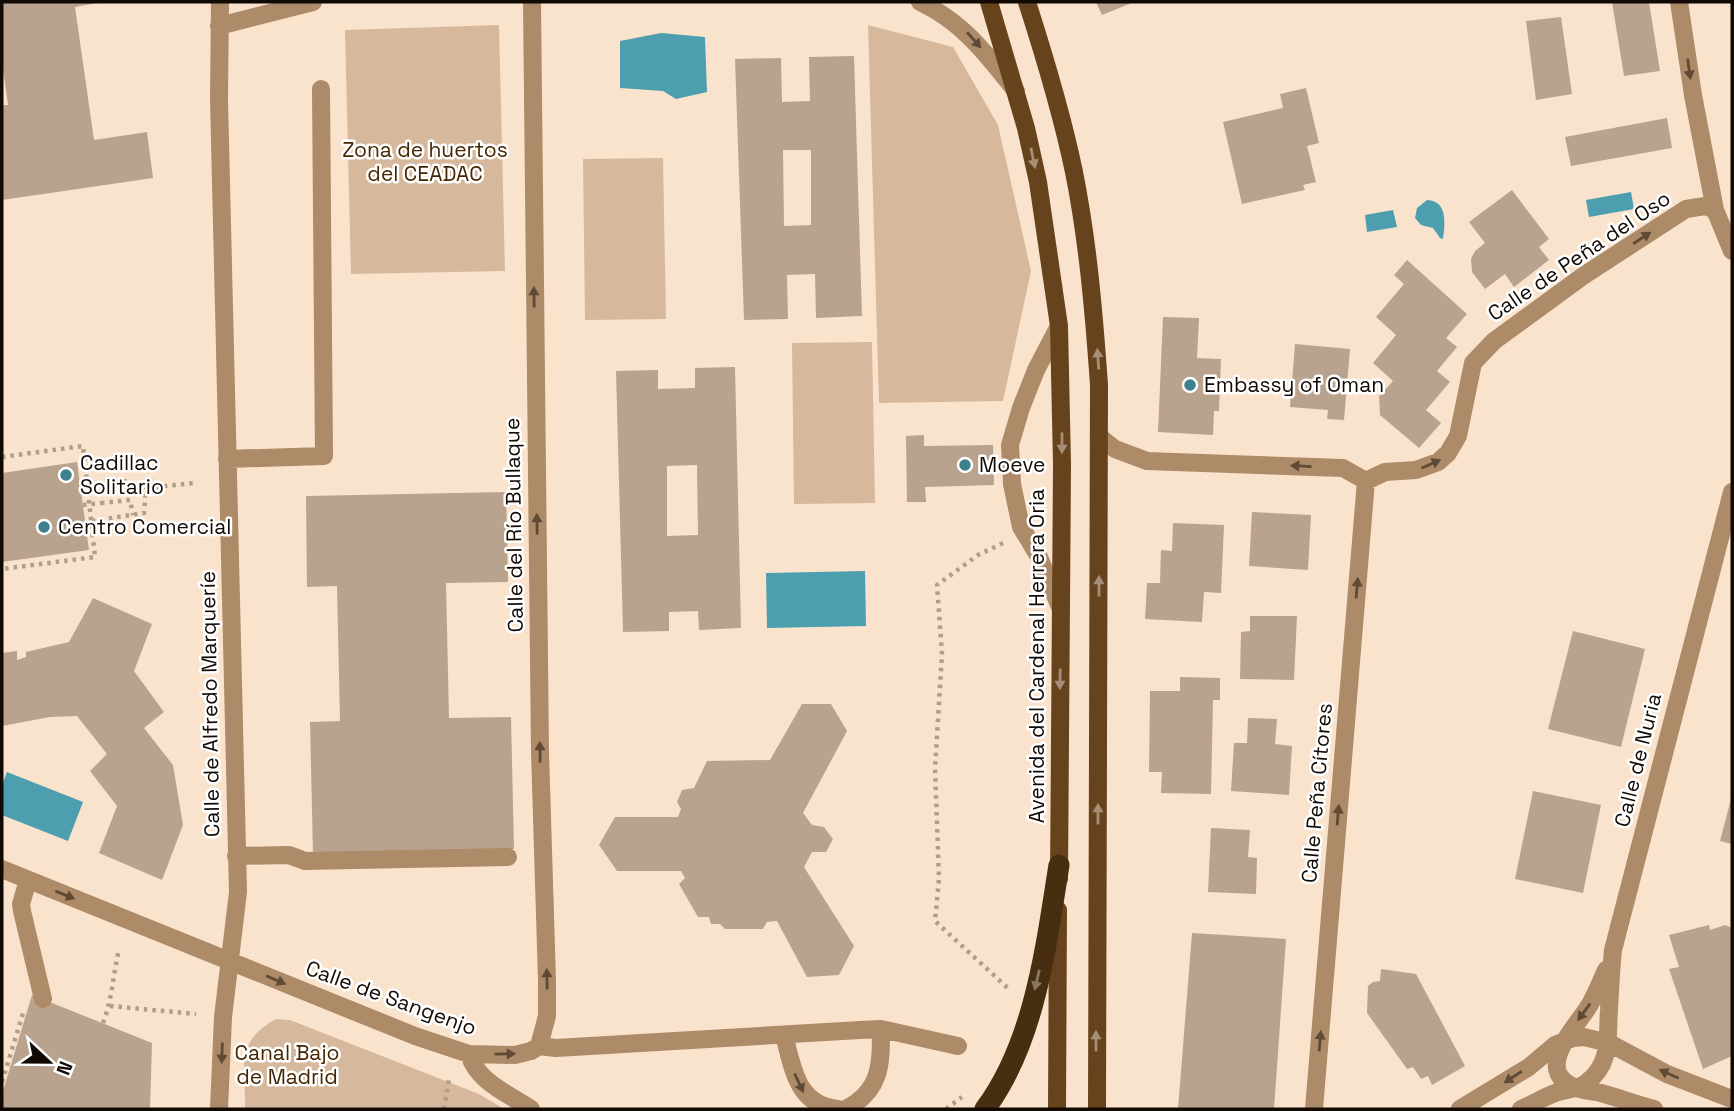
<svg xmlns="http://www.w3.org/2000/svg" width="1734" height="1111" font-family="'Space Grotesk',sans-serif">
  <rect width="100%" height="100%" fill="#fae3cc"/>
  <path fill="#d6b99d" d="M499,25L505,271L351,274L345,30Z
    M868,25L953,47L998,125L1031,271L1003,401L879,403Z
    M663,158L666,319L585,320L583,159Z
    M872,342L875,503L794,504L792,343Z
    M276,1019L290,1020L479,1094L504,1109H245C246,1067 233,1043 276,1019Z"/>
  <path fill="#4d9eae" d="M661,33L705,37L707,92L676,99L663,91L620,88V41Z
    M1631,192L1634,209L1589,217L1586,200Z
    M1427,200C1448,201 1445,223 1443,239L1440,238L1433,228L1421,225L1415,218L1417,208Z
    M1393,210L1397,227L1367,232L1365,215Z
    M865,571L866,626L767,628L766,573Z
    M7,772L83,802L68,841L2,815V785Z"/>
  <path fill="#b9a38e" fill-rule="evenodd" d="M2,2H102L75,7L94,140L147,132L153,178L2,200V105H8L2,61Z
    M1096,2H1134L1102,15Z
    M1612,2H1649L1660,71L1624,76Z
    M1561,17L1572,94L1536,100L1526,21Z
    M854,56L862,316L816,318L815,274L787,275L788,319L744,320L735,59L781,58L782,102L810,101L809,57ZM783,150H811V225L784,226Z
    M1306,88L1319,143L1307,146L1316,182L1303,185L1305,190L1242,204L1223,122L1283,108L1280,94Z
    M1667,118L1672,148L1571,166L1565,137Z
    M1512,190L1549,239L1539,247L1549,260L1514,287L1505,274L1485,289L1472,272L1471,259L1475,251L1485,243L1469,222Z
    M1407,260L1467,314L1446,338L1457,347L1437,371L1450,382L1426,410L1441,423L1419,448L1380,415L1379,396L1393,381L1373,363L1396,335L1376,317L1404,284L1394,275Z
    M1163,317L1199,318L1197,358L1221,359L1219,411H1214L1213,435L1158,432Z
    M1295,344L1350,349L1344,420L1327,419L1328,410L1290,407Z
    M735,367L741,628L699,630L698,611L669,612V631L623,632L616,371L658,370V389L695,388V368ZM697,465L698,535L667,536V466Z
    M924,435V446L993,445L994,485L925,487L926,502H907L906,436Z
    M77,462L89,550L2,562V473Z
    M506,492L508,582L446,583L449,718L511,717L514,849L313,854L310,722L340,721L337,586L307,587L306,496Z
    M1252,512L1311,515L1308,570L1249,566Z
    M1173,523L1224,525L1221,593L1204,592L1202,622L1145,619L1147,583H1160L1161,550L1172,551Z
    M93,598L152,624L134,671L164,712L144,728L173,765L183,825L162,880L99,853L117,806L90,771L107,754L77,716L50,717L2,726V653L17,651V660L26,657V652L69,642Z
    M1250,616H1297L1294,680L1240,679L1241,632L1250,631Z
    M1573,631L1645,649L1621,747L1548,729Z
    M1180,677L1220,678V700H1213L1211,794L1161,793L1162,772H1149L1150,691H1180Z
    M802,704H831L847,731L803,813L812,825L824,827L833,839L826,852H812L804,867L854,946L839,975L807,977L777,921L767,922L763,929H725L720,924H711L709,917H698L679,884L685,878L681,871H617L599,845L615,817H678L681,809L677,802L682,790L694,788L707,761L770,760Z
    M1248,718L1277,719L1275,744L1292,746L1289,795L1231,791L1234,743H1247Z
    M1533,791L1601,805L1583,893L1515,879Z
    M1731,799H1732V844L1720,841Z
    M1211,828L1250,830L1248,857L1257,858L1256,894L1208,892Z
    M1709,925L1710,930L1725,925L1732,928V1056L1703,1069L1669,969L1679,967L1669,935Z
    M1192,933L1286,939L1274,1109H1178Z
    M1381,969L1416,974L1465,1066L1432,1085L1428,1076L1421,1079L1413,1067L1407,1069L1367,1013L1368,986L1373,982L1380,981Z
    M32,995L152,1043L150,1109H2V1094Z"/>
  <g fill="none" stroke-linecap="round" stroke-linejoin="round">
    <path stroke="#b09e8c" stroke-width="4.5" stroke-dasharray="3.5 5" stroke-linecap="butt" d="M2,457L83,446L95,557L2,569
      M89,486L126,481L146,488L194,483
      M101,503L130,500L133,515
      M92,521L144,513L146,488
      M1003,543L978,555L937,585L942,654L935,768L939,879L935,921L1011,991
      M110,1006L196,1014
      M103,1023C112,1000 113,975 119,950
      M2,1082L24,1010
      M444,1109L449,1079
      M946,1109L962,1097"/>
    <path stroke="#ad8a68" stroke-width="18" d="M532,2L540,752L547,980V1016L539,1046
      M920,2C964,23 986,54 1016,91
      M1679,2L1693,95L1715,210L1732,251
      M219,26L313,2
      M1059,326L1036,370L1021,408L1010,445L1012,484L1021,527L1038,555L1060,607
      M1101,438L1115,449L1147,461L1343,468L1366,481
      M227,459L324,456L321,89
      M1366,481L1385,472L1416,470L1438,462L1448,453L1458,436L1473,363L1494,341L1583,276L1686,209L1705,206L1715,210
      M236,856L289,855L305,861L508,857
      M2,869L415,1036L469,1054L515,1055L531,1051L539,1046L556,1048L860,1030L881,1029L958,1046
      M28,880L21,904L22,911L43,999
      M1606,970C1600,983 1595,997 1587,1009C1574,1029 1534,1070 1574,1087C1582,1091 1592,1091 1601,1093C1619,1098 1636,1104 1654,1109
      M784,1035C793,1069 797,1105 838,1109
      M469,1054C477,1082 509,1094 531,1109
      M219,1109L223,1017L238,892L219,99L220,2
      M846,1109C881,1090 881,1066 881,1029
      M1314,1109L1366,481
      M1460,1109L1529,1067L1555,1045L1573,1038L1584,1037L1609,1043L1667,1074L1732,1099
      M1521,1109C1533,1104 1544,1097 1555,1093C1566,1089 1577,1090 1586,1083C1612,1064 1607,1037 1609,1010C1610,990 1611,970 1613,950L1732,492"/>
    <path stroke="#67431d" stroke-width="18" d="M989,2L1026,128L1038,182L1059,326L1062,464L1059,879
      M1027,2C1045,58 1062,114 1074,172C1088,242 1094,314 1099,385L1097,1109
      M1057,1109L1058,910"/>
    <path stroke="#482e11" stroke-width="21" d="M985,1109C1035,1042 1046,946 1059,865"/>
    <path stroke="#b09e8c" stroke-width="4.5" stroke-dasharray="3.5 5" stroke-linecap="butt" d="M83,505L101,503"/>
  </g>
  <defs><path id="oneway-solid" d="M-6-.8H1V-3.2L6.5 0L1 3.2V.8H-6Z" transform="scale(1.75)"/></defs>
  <g fill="#5f4a36">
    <use href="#oneway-solid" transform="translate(974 40) rotate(48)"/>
    <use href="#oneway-solid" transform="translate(1689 69) rotate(82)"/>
    <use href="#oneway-solid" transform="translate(1642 238) rotate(-33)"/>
    <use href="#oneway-solid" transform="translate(534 297) rotate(-91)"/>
    <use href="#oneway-solid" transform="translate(1431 464) rotate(-24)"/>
    <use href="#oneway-solid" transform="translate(1301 466) rotate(-177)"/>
    <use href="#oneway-solid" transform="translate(537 524) rotate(-91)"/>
    <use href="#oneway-solid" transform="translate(1357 588) rotate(-85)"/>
    <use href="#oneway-solid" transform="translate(540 752) rotate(-91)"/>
    <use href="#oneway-solid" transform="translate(1338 815) rotate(-85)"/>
    <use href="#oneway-solid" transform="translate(65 895) rotate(22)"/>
    <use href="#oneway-solid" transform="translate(547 979) rotate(-91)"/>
    <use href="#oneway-solid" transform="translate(276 980) rotate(23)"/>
    <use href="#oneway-solid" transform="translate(1584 1012) rotate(126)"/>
    <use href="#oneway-solid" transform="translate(1320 1041) rotate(-85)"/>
    <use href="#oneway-solid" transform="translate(222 1053) rotate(92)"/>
    <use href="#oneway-solid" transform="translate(505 1054) rotate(-1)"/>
    <use href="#oneway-solid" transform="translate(1669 1074) rotate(-156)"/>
    <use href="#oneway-solid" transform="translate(1513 1077) rotate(147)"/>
    <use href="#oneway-solid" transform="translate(799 1083) rotate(65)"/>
  </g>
  <g fill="#a48e77">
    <use href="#oneway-solid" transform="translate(1033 158) rotate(78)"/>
    <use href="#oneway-solid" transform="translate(1098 359) rotate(-94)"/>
    <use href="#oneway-solid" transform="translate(1062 443) rotate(90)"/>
    <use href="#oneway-solid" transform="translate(1099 586) rotate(-90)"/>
    <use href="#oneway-solid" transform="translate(1060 679) rotate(91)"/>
    <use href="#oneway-solid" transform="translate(1098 814) rotate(-90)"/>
    <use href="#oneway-solid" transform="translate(1096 1041) rotate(-90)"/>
  </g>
  <use fill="#887764" href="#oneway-solid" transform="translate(1037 980) rotate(103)"/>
  <g fill="#3d818f" stroke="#fff" stroke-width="2.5">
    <circle cx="1190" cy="385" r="7"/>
    <circle cx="965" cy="465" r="7"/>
    <circle cx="66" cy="475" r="7"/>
    <circle cx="44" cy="527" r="7"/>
  </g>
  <g text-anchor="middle" stroke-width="5" stroke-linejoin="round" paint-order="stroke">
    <g font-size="21" fill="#452600" stroke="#fff">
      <text x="425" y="157">Zona de huertos<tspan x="425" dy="24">del CEADAC</tspan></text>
      <text x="287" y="1060">Canal Bajo<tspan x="287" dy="24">de Madrid</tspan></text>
    </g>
    <g font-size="21" fill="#110a04" stroke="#fff">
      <text transform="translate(1579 256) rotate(-34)" y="7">Calle de Peña del Oso</text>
      <text transform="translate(514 525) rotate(-91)" y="7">Calle del Río Bullaque</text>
      <text transform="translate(1037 656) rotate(-90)" y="7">Avenida del Cardenal Herrera Oria</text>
      <text transform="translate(210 704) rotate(-91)" y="7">Calle de Alfredo Marqueríe</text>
      <text transform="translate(1638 760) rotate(-76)" y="7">Calle de Nuria</text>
      <text transform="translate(1317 793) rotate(-85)" y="7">Calle Peña Cítores</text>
      <text transform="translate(391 998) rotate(20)" y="7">Calle de Sangenjo</text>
    </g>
    <g font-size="21" fill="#110a04" stroke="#fff" text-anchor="start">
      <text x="1204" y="392">Embassy of Oman</text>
      <text x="80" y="470">Cadillac<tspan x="80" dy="24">Solitario</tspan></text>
      <text x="979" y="472">Moeve</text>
      <text x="58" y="534">Centro Comercial</text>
    </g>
  </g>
  <rect width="1734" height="1111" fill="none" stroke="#110a04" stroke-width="7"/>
  <g transform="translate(49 1062) rotate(112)" stroke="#ffffff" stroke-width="5" paint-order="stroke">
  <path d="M0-5L12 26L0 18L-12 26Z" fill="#110a04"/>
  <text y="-10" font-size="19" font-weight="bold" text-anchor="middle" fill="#110a04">N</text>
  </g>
</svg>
